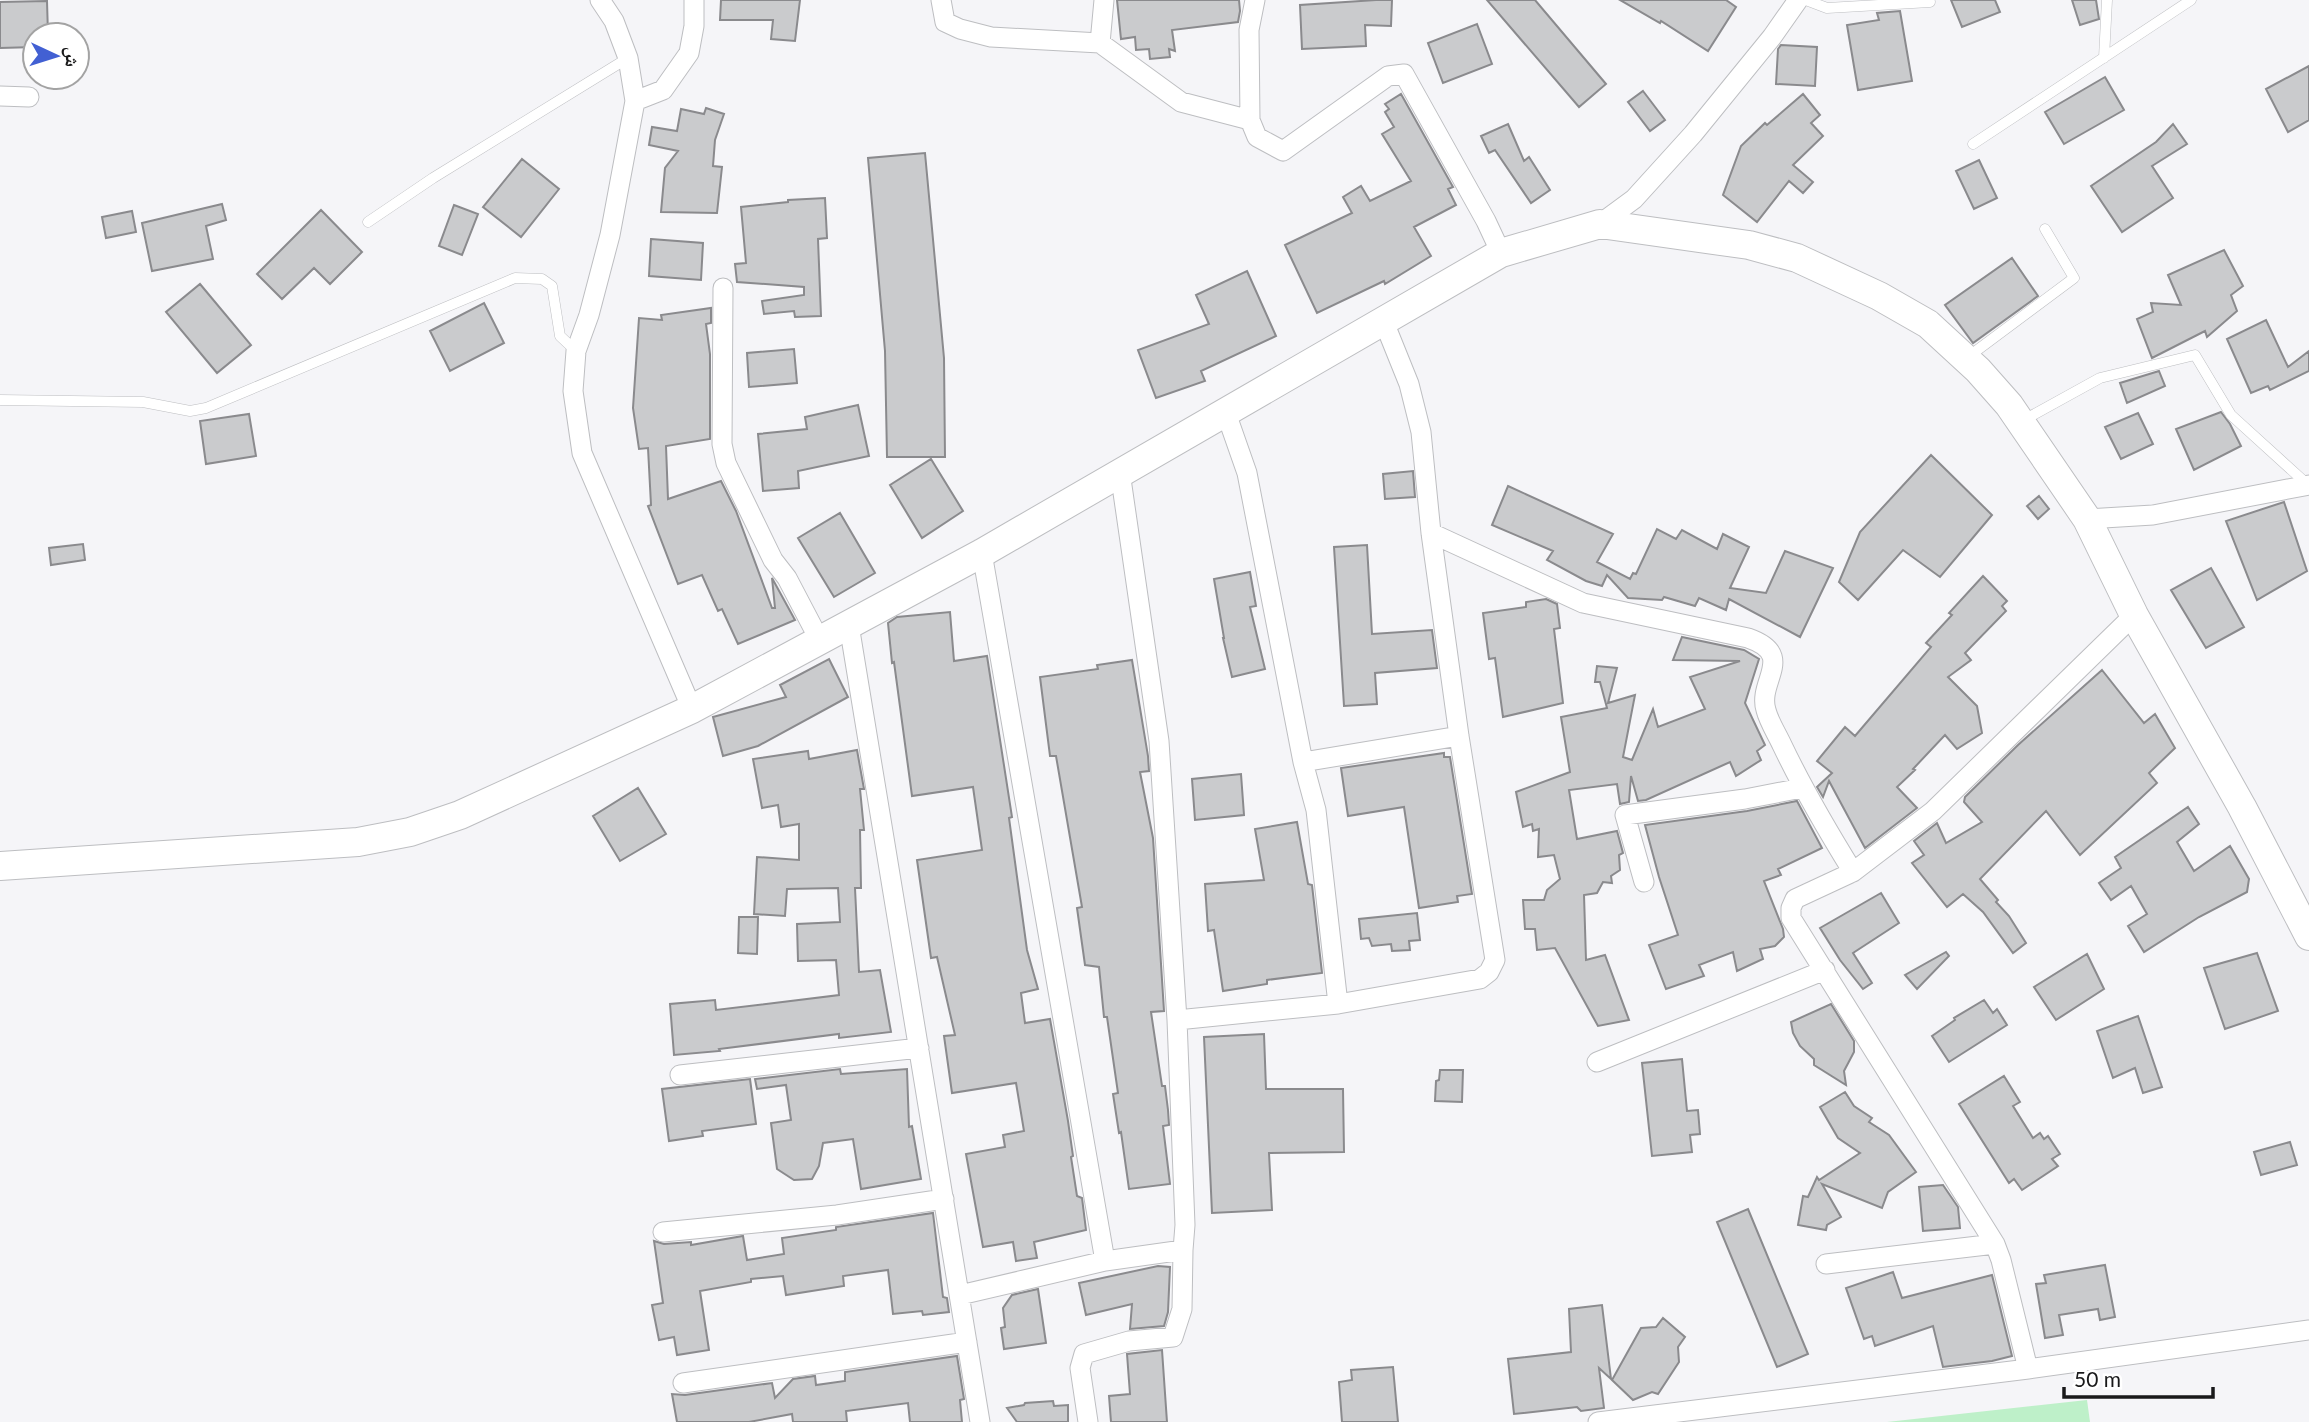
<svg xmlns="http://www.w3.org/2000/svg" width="2309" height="1422" font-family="Lato,'Noto Naskh Arabic',sans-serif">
  <rect width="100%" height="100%" fill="#f5f5f8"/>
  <path fill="#bef0c9" d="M2087,1400L2090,1422H1887Z"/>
  <path fill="#cacbcd" stroke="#8a8a8d" stroke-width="2" d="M721,0H800L795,41L771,39L773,20H720Z
    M1117,0H1239L1240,11L1238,22L1172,30L1175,51L1169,49L1170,57L1150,59L1149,49L1136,50L1135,37L1121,39Z
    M1376,0H1392L1391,26L1365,25L1366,46L1302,49L1300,5Z
    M1487,0H1535L1606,84L1579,107Z
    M1620,0H1726L1736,7L1708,51L1661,21L1660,23Z
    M1951,0H1995L2000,12L1962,27Z
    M2072,0H2096L2099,19L2080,25Z
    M47,1L48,35H35V47L0,48V2Z
    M1900,11L1912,81L1858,90L1847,25L1879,20L1877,13Z
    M1477,24L1492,64L1443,83L1428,43Z
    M1781,45L1817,47L1815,86L1776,84L1778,49Z
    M2309,66V120L2288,132L2266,89Z
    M2105,77L2124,110L2064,144L2045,112Z
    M1643,91L1665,120L1650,131L1628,102Z
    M1401,94L1453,187L1448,189L1456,205L1414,227L1431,256L1385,284L1384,281L1317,313L1285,245L1352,213L1343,197L1361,186L1370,201L1411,181L1382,134L1394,127L1385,112L1389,109L1385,104Z
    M1803,94L1820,115L1811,123L1823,136L1793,165L1813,182L1803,193L1789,181L1757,222L1723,195L1741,146L1765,123L1767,125Z
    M706,108L724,114L715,140L713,166L722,167L717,213L661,212L665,168L678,151L649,145L652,127L677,131L681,109L704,114Z
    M1508,124L1524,161L1529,157L1550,190L1531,203L1495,150L1489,153L1481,136Z
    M2173,124L2187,144L2152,166L2173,198L2122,232L2091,186L2156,142Z
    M925,153L944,358L945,457H887L885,351L868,158Z
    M522,159L559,189L521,237L483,207Z
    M1979,160L1997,198L1974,209L1956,171Z
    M825,198L827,238L818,239L821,316L795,317L794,311L764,314L762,301L804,295V287L737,282L735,264L746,263L741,207L788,202V200Z
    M222,204L226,220L206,226L213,259L152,271L142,223Z
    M454,205L478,214L462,255L439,246Z
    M321,210L362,252L330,284L314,268L282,299L257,274Z
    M132,211L136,232L106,238L102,217Z
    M651,239L703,243L701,280L649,276Z
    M2224,250L2243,286L2231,295L2237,311L2207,337L2205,331L2152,358L2137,319L2153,312L2151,303L2181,305L2168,275Z
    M2012,258L2038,296L1973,343L1945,305Z
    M1247,271L1276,336L1201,371L1205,381L1156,398L1138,350L1209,324L1196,295Z
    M200,284L251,345L217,373L166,312Z
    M484,303L504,343L450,371L430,331Z
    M711,308V323L706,324L710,354V439L666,446L668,499L721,481L736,511L772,608H775L772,578L795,620L738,644L722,609L718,611L702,575L678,584L648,506L651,505L648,448L639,449L633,408L639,318L662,320L661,315Z
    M2266,320L2288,367L2309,351V371L2270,390L2268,386L2251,393L2227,339Z
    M794,349L797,383L749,387L747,353Z
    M2159,371L2165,386L2127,403L2120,383Z
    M858,405L869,456L798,471L799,488L763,491L758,434L807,429L805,417Z
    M2221,412L2230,424L2241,446L2194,470L2176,429Z
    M2138,413L2153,444L2121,459L2105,427Z
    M249,414L256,456L206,464L200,421Z
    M1931,455L1992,515L1940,577L1903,550L1858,600L1839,582L1860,532Z
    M931,459L963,511L922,538L890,485Z
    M1413,471L1415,497L1385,499L1383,474Z
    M1508,486L1613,534L1597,562L1630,579L1633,573L1636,574L1657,529L1676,539L1682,530L1717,549L1723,534L1749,547L1730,588L1766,593L1785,551L1833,568L1800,637L1729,599L1726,610L1699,598L1695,606L1664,597L1662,600L1628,598L1607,575L1602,586L1586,581L1547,560L1553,551L1492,525Z
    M2039,496L2049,509L2038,519L2027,506Z
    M2284,502L2307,571L2257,600L2226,521Z
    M840,513L875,573L834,597L798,538Z
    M83,544L85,560L51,565L49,548Z
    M1367,545L1372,634L1432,630L1437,668L1375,673L1377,704L1344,706L1334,547Z
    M2211,568L2244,627L2206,648L2171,590Z
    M1250,572L1256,606L1250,607L1265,669L1232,677L1223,638H1224L1214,579Z
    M1983,576L2007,601L2002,606L2006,611L1965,653L1971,660L1948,677L1977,706L1982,733L1957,749L1945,735L1913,769L1915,770L1897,787L1917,808L1865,848L1829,781L1823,797L1817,787L1832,773L1817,761L1845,727L1855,736L1931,647L1926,643L1952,615L1949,613Z
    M1546,599L1557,604L1560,628L1554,629L1563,703L1503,717L1495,658L1489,659L1483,613L1526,607V602Z
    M950,612L954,661L987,656L1012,817L1009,818L1027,950L1038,989L1021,993L1025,1023L1050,1019L1068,1121L1073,1156L1071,1157L1077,1196L1082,1198L1086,1230L1034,1242L1037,1258L1016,1261L1013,1242L983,1247L966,1154L1005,1147L1003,1135L1024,1131L1016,1083L952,1093L944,1036L955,1035L937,957L931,958L917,860L982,850L973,787L912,796L894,662L892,663L888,623L897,617Z
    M1682,637L1744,650L1759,659L1745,703L1765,745L1757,751L1761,760L1736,776L1730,762L1646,800L1638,801L1631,776L1629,802L1620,804L1617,784L1569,790L1577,839L1617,831L1623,853L1619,855L1620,870L1611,876L1612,883L1603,882L1597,893L1584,895L1586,960L1605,955L1629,1020L1598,1026L1555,948L1537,950L1535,929H1525L1523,900H1544L1547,890L1560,879L1554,855L1538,857L1539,829L1533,831L1532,824L1523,827L1516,792L1570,772L1561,717L1607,708L1600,682H1595L1597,666L1617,668L1608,703L1635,695L1623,757L1632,760L1653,709L1658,727L1705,709L1690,677L1740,661L1673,660Z
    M829,659L848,697L758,746L723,756L713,717L786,697L780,685Z
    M1132,660L1148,756L1149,771L1140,772L1153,838L1164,1011L1151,1012L1162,1086H1165L1168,1110L1169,1125L1163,1126L1170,1184L1129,1189L1121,1132L1119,1133L1113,1094L1118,1093L1107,1017H1104L1099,967L1085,965L1077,908L1082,907L1056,756H1050L1040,677L1098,669L1097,665Z
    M2102,670L2144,723L2155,714L2175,748L2149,773L2157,783L2080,855L2046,811L1980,879L1998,900L1996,902L2009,916L2026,943L2013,953L1983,912L1963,894L1947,907L1912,863L1924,855L1914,841L1937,823L1946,843L1982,822L1964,802L1965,797L2018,745Z
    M857,750L864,789H860L864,830H860L861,888H855L859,972L880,970L891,1032L839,1038V1034L719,1049L720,1051L674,1055L670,1004L715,1000L716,1010L839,995L836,960L798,961L797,924L840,922L838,888L787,889L785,916L754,914L757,857L799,860V824L781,827L778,805L762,808L753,759L808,751L809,759Z
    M1444,753V757H1450L1472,894L1457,896L1458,902L1419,908L1404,807L1348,816L1341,768Z
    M1241,774L1244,815L1195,820L1192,779Z
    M638,788L666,834L620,861L593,816Z
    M1797,801L1822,848L1778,869L1781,875L1764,881L1783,929L1784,937L1775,946L1760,949L1763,959L1737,971L1733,952L1699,965L1704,976L1666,989L1649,945L1678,935L1659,877L1645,825L1747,811Z
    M2188,807L2199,824L2177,842L2194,871L2230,846L2249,879L2247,892L2199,917L2144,952L2128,926L2147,914L2131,886L2111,900L2099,883L2121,868L2115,857Z
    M1297,822L1308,884L1312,885L1322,973L1267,980V984L1223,991L1214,930L1208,931L1205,884L1264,880L1255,829Z
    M1881,893L1899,923L1853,953L1872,983L1863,989L1840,960L1820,928Z
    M1417,913L1420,940L1409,941L1410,950L1392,951L1391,944L1372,946L1369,938L1361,939L1359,919Z
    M739,917H758L757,954L738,953Z
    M1946,952L1949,956L1917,989L1905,975Z
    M2257,953L2278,1011L2225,1029L2204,968Z
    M2087,954L2104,989L2056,1020L2034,987Z
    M1984,1000L1993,1013L1997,1009L2007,1025L1949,1062L1932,1036L1955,1020L1954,1018Z
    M1831,1004L1854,1041V1052L1844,1071L1846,1085L1814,1065V1059L1800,1046L1793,1033L1791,1022Z
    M2138,1016L2162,1087L2143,1093L2135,1068L2113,1078L2097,1031Z
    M1264,1034L1266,1089H1343L1344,1152L1269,1153L1272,1210L1212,1213L1204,1037Z
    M1682,1059L1687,1111L1698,1110L1700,1134L1690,1135L1692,1152L1652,1156L1642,1063Z
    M840,1069L841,1074L907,1069L909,1127L912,1126L921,1179L861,1189L853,1139L823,1143L819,1166L812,1179L794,1180L777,1169L771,1123L791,1120L786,1085L757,1089L755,1079Z
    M1440,1070H1463L1462,1102L1435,1101L1436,1081L1439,1080Z
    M2004,1076L2020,1102L2013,1106L2033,1138L2040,1133L2044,1139L2048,1136L2060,1154L2052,1159L2058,1166L2022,1190L2014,1179L2009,1183L1959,1104Z
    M750,1079L756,1124L702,1131L703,1136L669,1141L662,1089Z
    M1845,1092L1854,1106L1872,1118L1869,1122L1889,1135L1916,1172L1888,1192L1882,1208L1822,1184L1841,1217L1827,1225L1826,1230L1798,1225L1803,1196L1808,1197L1817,1177L1819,1180L1860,1153L1838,1138L1820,1107Z
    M2290,1142L2297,1165L2261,1175L2254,1152Z
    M1943,1185L1958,1207L1960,1228L1923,1231L1919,1187Z
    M1748,1209L1808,1354L1777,1367L1717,1222Z
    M933,1213L943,1297L947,1298L949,1312L923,1315L922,1311L893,1314L888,1270L843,1276L844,1286L786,1295L783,1276L751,1279V1282L700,1291L709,1350L677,1355L674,1337L659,1340L652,1305L663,1303L654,1241L664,1244L691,1242V1245L743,1236L747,1260L784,1254L782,1238L836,1230V1227Z
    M2105,1265L2115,1317L2100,1320L2098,1309L2059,1315L2063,1335L2045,1338L2036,1284L2046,1283L2044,1275Z
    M1158,1266L1170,1267L1168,1312L1164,1326L1130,1329L1132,1304L1086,1315L1079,1283Z
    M1893,1272L1902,1298L1992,1275L2012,1356L1992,1361L1943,1367L1933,1326L1875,1346L1872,1336L1864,1339L1846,1288Z
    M1038,1289L1046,1343L1004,1349L1001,1328L1005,1327L1003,1308L1012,1295Z
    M1602,1305L1611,1379L1599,1368L1604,1408L1581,1411L1577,1407L1514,1414L1508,1359L1571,1352L1569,1309Z
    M1663,1318L1685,1337L1678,1347L1679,1362L1658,1394L1652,1392L1633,1400L1612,1380L1641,1328L1656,1327Z
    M1162,1350L1167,1422H1111L1109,1396L1130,1394L1127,1354Z
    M957,1356L964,1399L960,1400L962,1422H910L908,1403L846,1411L847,1422H793L792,1414L749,1422H677L672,1394L685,1395L772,1383L775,1398L793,1379L815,1376L816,1385L845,1381V1372Z
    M1393,1367L1398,1422H1342L1339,1382L1352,1380L1351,1370Z
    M1053,1401L1054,1406L1068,1405V1422H1017L1007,1408L1024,1405L1025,1403Z"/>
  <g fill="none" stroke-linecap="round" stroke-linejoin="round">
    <g stroke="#bdbec1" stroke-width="11">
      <path id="lane" d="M1806,0L1827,8L1930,2
        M2104,58L2107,0
        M1973,144L2191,0
        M368,222L433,178L628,58
        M1968,357L2074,278L2045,229
        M0,400L143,402L190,411L206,408L515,278L542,279L552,286L560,336L576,351
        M2022,421L2100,378L2195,355L2231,415L2307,484"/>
    </g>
    <g stroke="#bdbec1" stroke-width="21">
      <path id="street" d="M600,0L614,21L628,58L635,101L610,235L589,315L576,351L573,391L582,453L692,709
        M941,0L945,22L960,29L991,37L1100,43L1181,102L1250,120L1257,137L1283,151L1388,76L1404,74L1486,221L1501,253
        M1100,43L1104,0
        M0,96L29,97
        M635,101L663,90L689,53L694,26V0
        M1250,120L1249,30L1255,0
        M1600,224L1634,199L1693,134L1772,37L1798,0
        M723,288L722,444L726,463L773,560L787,578L820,641
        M1226,413L1247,473L1303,762L1316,810L1338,1004
        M2087,519L2153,515L2309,485
        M1431,533L1583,603L1748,638C1797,655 1757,681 1766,710C1769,722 1777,734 1782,745C1803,789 1827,830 1853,872
        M982,553L1105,1261
        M849,625L980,1422
        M1303,762L1459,736
        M1644,882L1625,815L1745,799L1802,788
        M1177,1020L1338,1004L1480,979L1489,972L1495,960L1459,736L1431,533L1421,432L1409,384L1384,322
        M1597,1062L1825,970
        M680,1075L919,1048
        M663,1232L837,1215L944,1199
        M1826,1264L1995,1244
        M960,1295L1105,1261L1183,1250L1185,1225L1177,1020L1159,741L1120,472
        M2028,1369L2001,1260L1995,1244L1791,918V908L1795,899L1853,872L1933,811L2134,615
        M683,1383L967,1342
        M1088,1422L1080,1368L1084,1354L1129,1341L1173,1337L1182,1309L1183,1250
        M1598,1422L2028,1369L2309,1330"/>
    </g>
    <g stroke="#bdbec1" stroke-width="30">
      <path id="secondary" d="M0,866L358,842L410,832L460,815L692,709L982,553L1501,253L1600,224L1749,245L1797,258L1879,296L1928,324L1978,370L2009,405L2087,519L2134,615L2242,807L2309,936"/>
    </g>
    <use href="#lane" stroke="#fff" stroke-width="10"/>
    <use href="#street" stroke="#fff" stroke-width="19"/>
    <use href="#secondary" stroke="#fff" stroke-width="28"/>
  </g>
  <g transform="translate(56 56) rotate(94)"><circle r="33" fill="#ffffff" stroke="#a3a3a3" stroke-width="2"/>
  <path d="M0-5L12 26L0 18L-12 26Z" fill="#4260d3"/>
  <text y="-10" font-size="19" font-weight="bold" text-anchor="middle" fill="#19191a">ش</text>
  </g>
  <path d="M2064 1387v10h149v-10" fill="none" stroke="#19191a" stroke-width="3.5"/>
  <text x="2074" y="1387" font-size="21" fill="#19191a" stroke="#ffffff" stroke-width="5" paint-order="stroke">50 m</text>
</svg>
